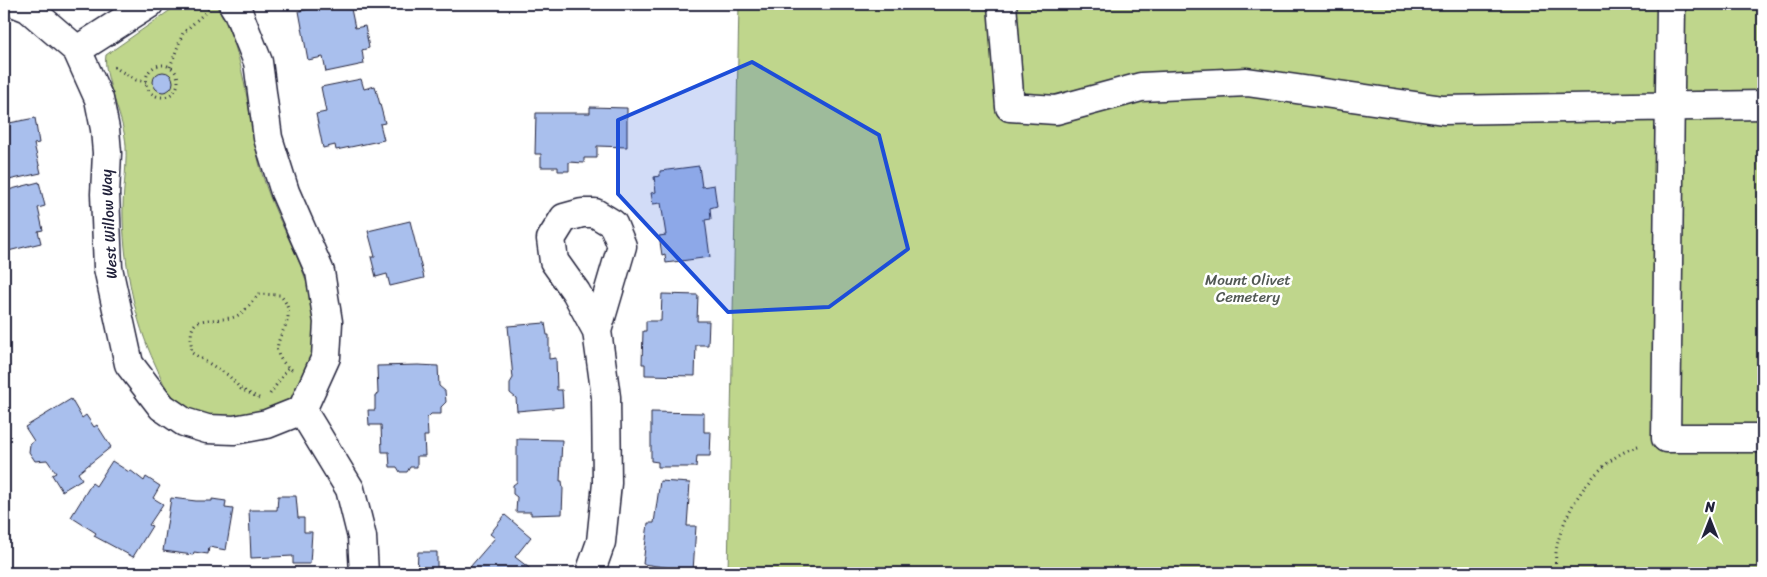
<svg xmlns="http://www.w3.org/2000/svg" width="1767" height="577" font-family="Sriracha,sans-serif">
  <rect width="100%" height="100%" fill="#fff"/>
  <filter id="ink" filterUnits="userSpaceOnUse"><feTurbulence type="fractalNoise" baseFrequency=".02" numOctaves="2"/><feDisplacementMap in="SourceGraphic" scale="10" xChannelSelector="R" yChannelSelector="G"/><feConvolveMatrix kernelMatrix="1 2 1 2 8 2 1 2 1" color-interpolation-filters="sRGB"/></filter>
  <g filter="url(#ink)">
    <path fill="#bfd68c" stroke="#707c64" d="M179,4H215C251,58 245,126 266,186C283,236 314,274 315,331C316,365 298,402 265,416C257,419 246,418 238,419C231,420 222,422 215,421C197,419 178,403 167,389C162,382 159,372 155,364C134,319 125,269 123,219C122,195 127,171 126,146C125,120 102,75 106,55Z
      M739,4H1763V573H728Z"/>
    <path fill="#a9bfed" stroke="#22223b" d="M337,4H350L355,28L365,26L369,48L362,50L364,64L326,72L323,57L308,60L299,11Z
      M153 82a10 10 0 1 1 20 0a10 10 0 1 1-20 0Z
      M361,79L364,89L375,86L385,123L380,124L384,140L336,150L335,145L323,148L316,114L326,112L321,87Z
      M590,107L627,108V147L597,146V158H584V163L569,162V171H558V167H541V154H535L536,113H590Z
      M35,118L39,143L34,144L41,173L4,181V124Z
      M699,166L702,187L714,185L717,206L710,208L711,219L705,220L710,257L666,263L665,254L662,255L659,236L666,235L661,203L653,204L651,193L656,192L654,177L660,176V171Z
      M39,182L45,206L38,208L43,230L38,231L41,243L4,252V191Z
      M410,221L424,278L390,286L387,274L376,277L371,257H375L368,231Z
      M662,294L698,295L697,321H709L708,345H696L695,376L645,375V364H642L643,331H646V321H661Z
      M545,323L547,335H549V359L556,358L557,390H562L563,407L517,411L516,398L510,393V383L513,378L508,326Z
      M418,365L438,366L439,386L445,391L446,402L441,407V414H431L427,418L428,436H424L425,456H417V467H410L407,472H400L397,467H390L389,452H382L381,425H369L368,410H375V395L378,394L377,366Z
      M71,399L82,418L86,415L94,427L97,425L111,447L78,473L82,479L62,491L52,475L56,473L47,460L35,461L29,452L30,444L34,441L25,427Z
      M651,412L704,413V432H711L710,456H697L696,467H658V462L651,461Z
      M517,439L562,440L560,481H562L563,489L562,514L531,515V512H516L517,497L513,494V485L517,482Z
      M112,461L129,472L130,470L144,481L146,477L160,486L153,498L163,504L149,525L152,526L133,557L94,536L96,533L71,517L92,483L96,486Z
      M660,481L690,483L687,526H696L693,571L643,564L648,523H654Z
      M278,496H296L298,518H304V532H312L310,564H293V556L251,558L249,510H277Z
      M171,498L196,501H212V499L226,501L225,508L233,509L226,550L209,547L208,554L194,552L193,555L163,551Z
      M505,515L531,537L515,557L533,571L532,573H478L470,567L495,538L490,534Z
      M418,552H437V567L460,568L459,573H417Z"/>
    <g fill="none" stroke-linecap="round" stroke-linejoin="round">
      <g stroke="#22223b" stroke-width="31">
        <path id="minor" d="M18,4L28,8L77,50L99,99L105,129L107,153L105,194L108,268L129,364L162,407L184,422L207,429L234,430L267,424L302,410
          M233,4L238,12L258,62L268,138L285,192L320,272L328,322L326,357L302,410
          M1002,4L1010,107L1056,110L1141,87L1247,82L1443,110L1763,105
          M1671,4L1666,438H1763
          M77,50L149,4
          M302,410L350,489L362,537L364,573
          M590,573L601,542L607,483L606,397L597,331L576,292L554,261L551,239L564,218L582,213H595L613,224L622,246L597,331"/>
      </g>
      <path stroke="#22223b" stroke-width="3" stroke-dasharray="1 4" stroke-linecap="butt" d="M146 81a16 16 0 1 1 32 0a16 16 0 1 1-32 0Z
        M114,67L136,80L146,82
        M170,67L183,33L209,9
        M270,394L288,368
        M259,398L241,389L228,375L192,353C187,312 201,323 230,318C243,316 251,303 259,294L280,295C308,325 253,342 292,370
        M1555,573C1556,564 1555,555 1557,546C1566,505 1599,457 1641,445"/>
      <use href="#minor" stroke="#fff" stroke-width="28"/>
    </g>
  </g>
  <path fill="#1d4ed8" fill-opacity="0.2" stroke="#1d4ed8" stroke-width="4" stroke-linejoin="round" d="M752,62L879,135L908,249L829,307L728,312L618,194V120Z"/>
  <g text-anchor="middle" stroke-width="5" stroke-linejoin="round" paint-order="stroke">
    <g font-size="15" fill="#22223b" stroke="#fff">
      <text transform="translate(109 224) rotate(-93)" y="5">West Willow Way</text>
    </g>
    <g font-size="15" fill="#515853" stroke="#fff">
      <text x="1248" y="285">Mount Olivet<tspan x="1248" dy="17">Cemetery</tspan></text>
    </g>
  </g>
  <rect width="1767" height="577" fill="none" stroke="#fff" stroke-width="20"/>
  <rect x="10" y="10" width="1747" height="557" fill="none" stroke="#22223b" stroke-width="2" filter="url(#ink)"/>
  <g transform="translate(1710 520)" stroke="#ffffff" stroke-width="4" paint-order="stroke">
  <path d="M0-4L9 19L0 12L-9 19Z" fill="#22223b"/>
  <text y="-8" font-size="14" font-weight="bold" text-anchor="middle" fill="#22223b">N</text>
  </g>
</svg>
